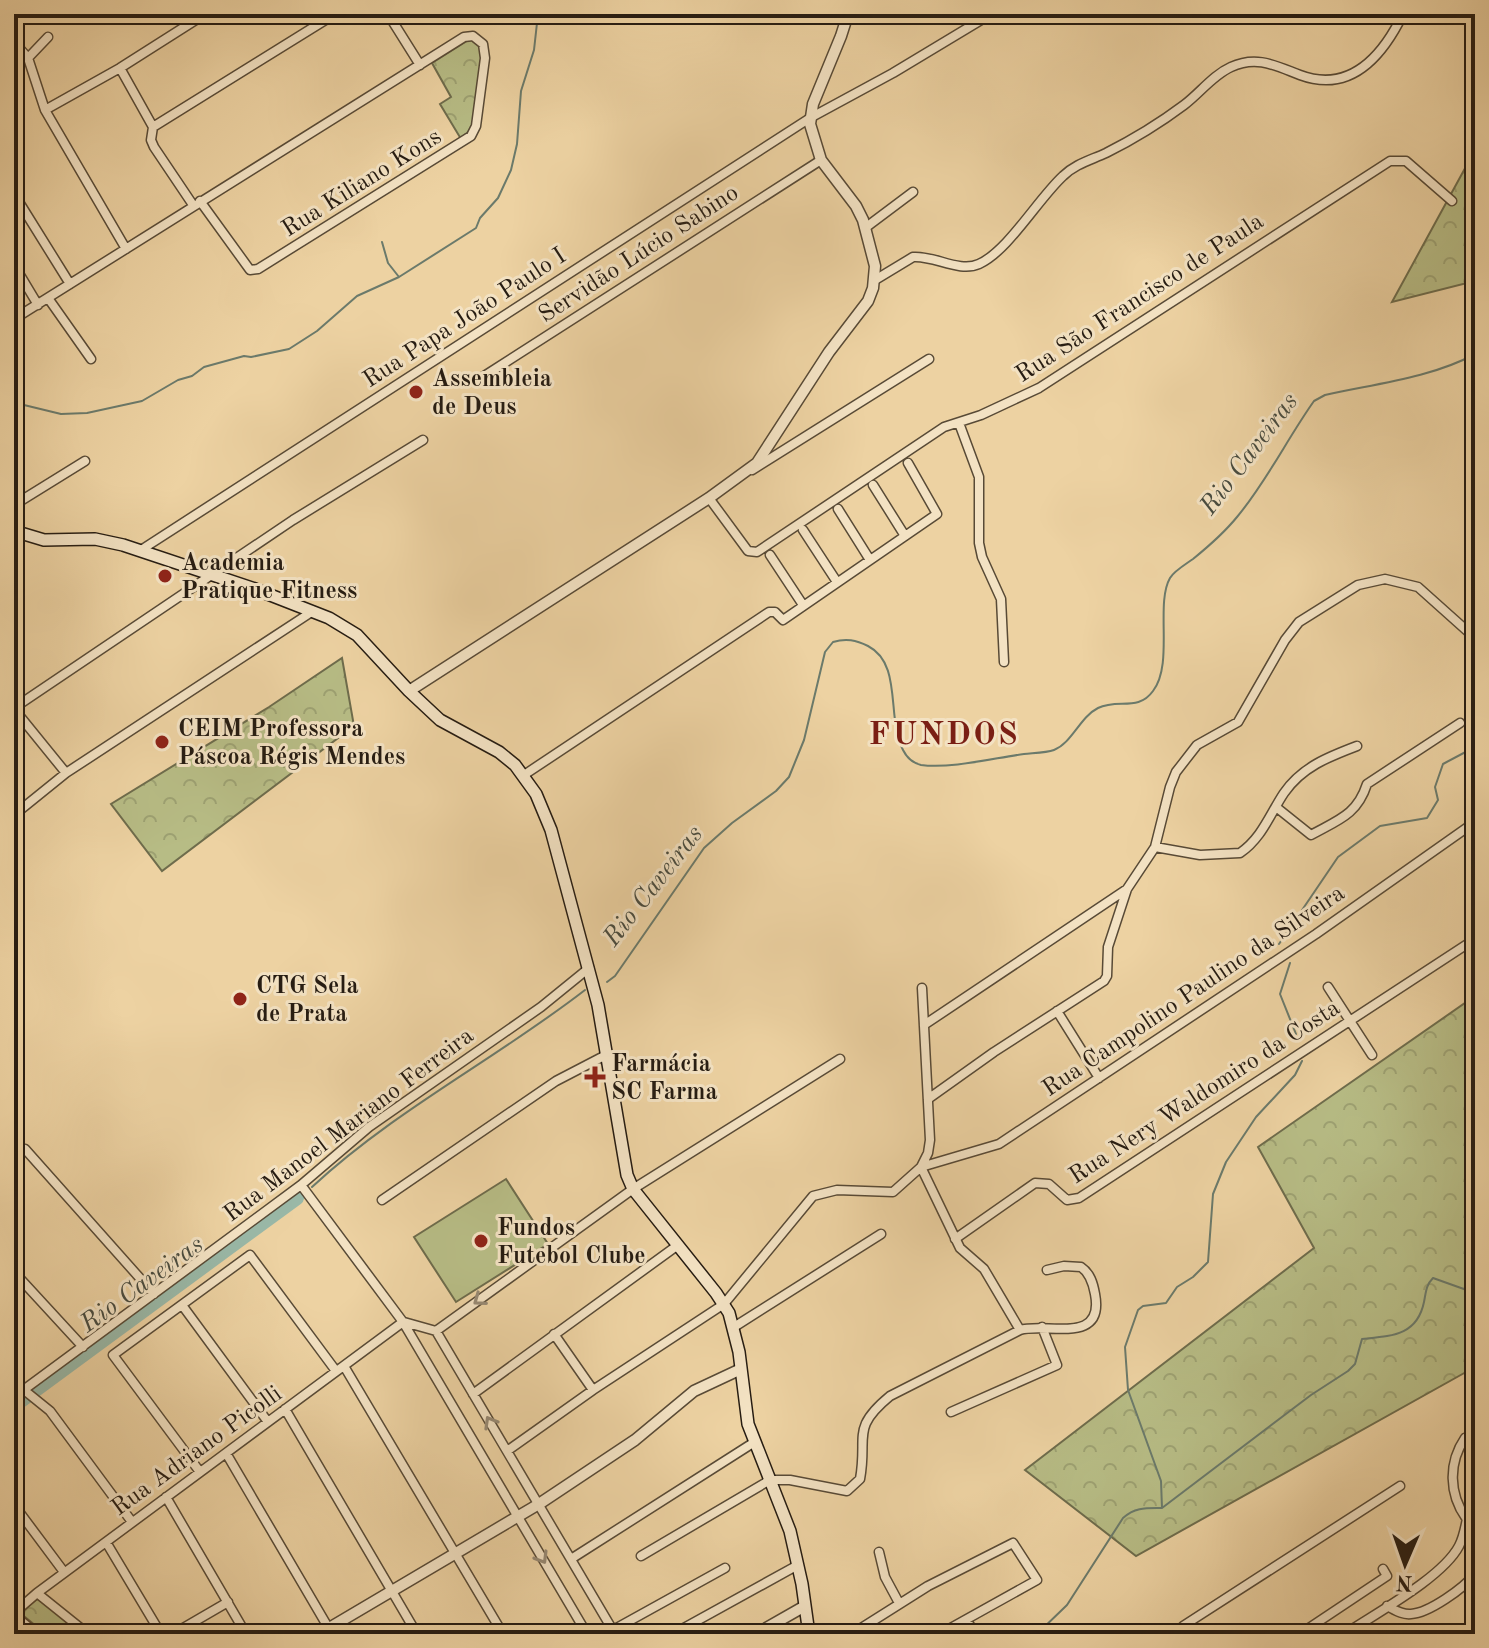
<svg xmlns="http://www.w3.org/2000/svg" width="1489" height="1648" font-family="'Old Standard TT',serif">
  <defs>
    <pattern id="forest-crowns" width="20" height="18" patternUnits="userSpaceOnUse" patternTransform="scale(2)"><rect width="20" height="18" fill="#b7bc85"/><path d="M2 6a3 3 0 1 1 6 0M12 15a3 3 0 1 1 6 0" fill="none" stroke="#9da172"/></pattern>
  </defs>
  <rect width="100%" height="100%" fill="#edd2a2"/>
  <filter id="stains"><feTurbulence type="fractalNoise" baseFrequency=".0025" numOctaves="4"/><feColorMatrix values="0 0 0 0 .2 0 0 0 0 .09 0 0 0 0 .02 0 0 0 .5 -.17"/></filter>
  <radialGradient id="worn" r=".72"><stop offset=".6" stop-color="#630" stop-opacity="0"/><stop offset="1" stop-color="#630" stop-opacity=".3"/></radialGradient>
  <path fill="#b7bc85" stroke="#6e6c4c" stroke-width="2" d="M506,1179L548,1244L456,1302L414,1237Z"/>
  <path fill="url(#forest-crowns)" stroke="#6e6c4c" stroke-width="2" d="M470,39L480,44L482,58L473,127L461,139L440,104L451,97L432,63Z
    M1475,150V281L1392,302Z
    M342,658L354,726L162,871L111,804L269,707Z
    M1475,996V1367L1136,1556L1025,1470L1314,1248L1258,1147Z
    M38,1598L81,1634H46L20,1613Z"/>
  <g fill="none" stroke-linecap="round" stroke-linejoin="round">
    <path stroke="#6b7a6b" stroke-width="2" d="M382,242L388,263L399,277
      M14,405H24L61,414L87,413L142,401L178,380L192,376L204,367L244,356L251,357L289,349L317,331L357,296L399,277L476,228L480,218L498,198L511,170L517,144L521,91L534,50L538,14
      M1279,944L1338,857L1380,826L1427,818L1438,800L1435,787L1443,764L1475,747
      M1290,963L1280,994L1296,1034
      M607,982L615,976L704,848L732,823L776,791L789,777L804,740L825,652L833,642C846,638 856,640 868,646C903,664 886,718 903,750C907,758 913,763 921,765C951,769 994,758 1024,754C1033,753 1046,753 1054,750C1072,743 1080,717 1098,708C1118,698 1138,712 1153,691C1174,664 1155,604 1170,578C1174,571 1186,564 1193,559C1209,546 1224,533 1237,517C1267,481 1287,439 1314,401L1325,395C1374,384 1431,378 1475,354
      M312,1187C395,1110 496,1059 585,990
      M1162,1508L1161,1481L1128,1390L1125,1347L1138,1310L1143,1306L1166,1303L1177,1287L1193,1277L1208,1262L1213,1194L1226,1162L1256,1117L1295,1075L1302,1061
      M1037,1634L1067,1605L1123,1518C1135,1507 1146,1508 1162,1508L1311,1395L1348,1371L1355,1364L1362,1339C1391,1336 1417,1336 1424,1302C1426,1292 1426,1285 1433,1278L1475,1293"/>
    <path stroke="#99b8a7" stroke-width="14" d="M14,1406L297,1198"/>
    <g stroke="#584a36" stroke-width="11">
      <path id="minor" d="M388,14L420,65
        M14,42L28,58L45,110L126,249
        M28,58L48,37
        M120,68L153,127
        M45,110L120,68L205,14
        M153,127L335,14
        M153,127L151,140L154,147L193,205
        M14,194L70,284
        M865,228L913,192
        M14,265L38,305
        M875,280L913,257C934,255 959,273 979,264C1008,251 1038,199 1063,176C1075,164 1091,160 1106,153C1132,140 1160,123 1184,105C1200,93 1213,75 1231,67C1257,55 1276,66 1300,75C1351,94 1383,55 1403,14
        M48,298L91,359
        M14,319L464,37L473,36L483,44L485,58L476,126L471,136L258,269L250,270L200,201
        M478,380L821,160
        M959,423L979,477V543L982,557L1001,599L1004,662
        M752,470L929,359
        M873,485L905,536
        M709,498L748,551L757,552L944,427L981,415L1039,388L1390,161H1406L1452,201
        M14,505L85,461
        M838,509L870,560
        M803,530L837,582
        M141,550L810,118L893,73L991,14
        M770,555L803,605
        M14,708L293,520L423,440
        M14,709L66,773
        M524,775L769,612H775L783,620L937,514L908,463
        M1276,807L1311,835C1338,820 1357,815 1367,784L1460,723
        M14,815L66,773L313,611
        M1155,847L1200,855L1240,853C1262,838 1270,814 1284,793C1302,767 1328,757 1357,746
        M1328,987L1372,1055
        M1057,1011L1099,1078
        M924,1025L1127,889
        M928,1099L994,1052L1104,981L1107,976L1108,947L1127,889L1155,847L1170,787L1176,772L1197,745L1238,722L1285,640L1299,622L1358,585L1385,579L1418,587L1475,638
        M25,1149L154,1294
        M301,1185L403,1322L587,1634
        M382,1200L556,1081L608,1054
        M955,1239L1035,1183L1049,1184L1067,1200L1079,1198L1475,939
        M14,1272L83,1347
        M182,1305L268,1422
        M404,1322L436,1331L615,1634
        M734,1327L881,1234
        M1020,1330L984,1269L960,1248L921,1167L999,1144L1316,934L1475,822
        M436,1331L633,1189L840,1059
        M554,1334L593,1390
        M344,1366L503,1634
        M24,1390L50,1411L132,1522
        M473,1394L678,1245
        M14,1397L301,1185L369,1127L541,1007L589,968
        M285,1409L417,1634
        M951,1412L1057,1365L1042,1327
        M1465,1438C1448,1463 1449,1494 1466,1518
        M507,1451L593,1390L724,1304L813,1196L837,1190L893,1192L921,1167L928,1153L930,1140L922,988
        M226,1453L332,1634
        M200,1472L113,1355L250,1255L336,1371
        M166,1497L246,1634
        M14,1505L64,1572
        M106,1542L161,1634
        M879,1552L885,1577L899,1603
        M641,1556L770,1480H790L847,1491L860,1479C868,1436 850,1429 890,1396L1020,1330C1046,1322 1105,1346 1095,1294C1093,1283 1090,1273 1081,1267L1064,1266L1047,1270
        M571,1559L753,1443
        M37,1593L88,1634
        M1387,1606C1395,1610 1402,1615 1411,1614C1429,1613 1464,1588 1475,1574
        M14,1613L37,1593L403,1322
        M14,1615L37,1634
        M966,1620L976,1634
        M613,1630L725,1568
        M173,1634L228,1602
        M673,1634L798,1565
        M852,1634L928,1586L1013,1543L1037,1580L940,1634
        M1188,1634L1183,1626L1400,1486
        M1300,1634L1387,1576L1383,1569
        M1345,1634C1376,1613 1442,1578 1459,1546C1468,1529 1466,1508 1475,1491"/>
    </g>
    <g stroke="#584a36" stroke-width="13">
      <path id="tertiary" d="M409,691L709,498L757,463L829,352L868,301L873,288L875,266L863,220L856,206L821,160L810,124L813,104L841,36L848,14
        M319,1634L539,1504L635,1440L694,1391L741,1369
        M756,1634L805,1606"/>
    </g>
    <g stroke="#261c12" stroke-width="14">
      <path id="secondary" d="M14,531L44,540L95,539L123,545L255,589L329,618L357,635L409,691L440,720L499,752L515,765L536,794L551,830L598,1005L627,1175L633,1189L716,1293L729,1313L739,1352L748,1424L790,1531L802,1584L809,1634"/>
    </g>
    <use href="#minor" stroke="#f3e2c3" stroke-width="8"/>
    <use href="#tertiary" stroke="#f3e2c3" stroke-width="10"/>
    <use href="#secondary" stroke="#f3e2c3" stroke-width="11"/>
  </g>
  <defs><path id="oneway-chevron" d="M-2-3.5L2.5 0L-2 3.5" fill="none" stroke-width="1.6" stroke-linecap="round" stroke-linejoin="round" transform="scale(2)"/></defs>
  <g stroke="#978973">
    <use href="#oneway-chevron" transform="translate(479 1300) rotate(144)"/>
    <use href="#oneway-chevron" transform="translate(490 1422) rotate(-120)"/>
    <use href="#oneway-chevron" transform="translate(542 1558) rotate(59)"/>
  </g>
  <g fill="#8f2418" stroke="#f3e2c3" stroke-width="3">
    <circle cx="416" cy="392" r="8"/>
    <circle cx="165" cy="576" r="8"/>
    <circle cx="162" cy="742" r="8"/>
    <circle cx="240" cy="999" r="8"/>
    <path d="M591 1065h8v8h8v8h-8v8h-8v-8h-8v-8h8z"/>
    <circle cx="481" cy="1241" r="8"/>
  </g>
  <g text-anchor="middle" stroke-width="6" stroke-linejoin="round" paint-order="stroke">
    <g font-size="24" fill="#261c12" stroke="#f3e2c3">
      <text transform="translate(361 182) rotate(-32)" y="8">Rua Kiliano Kons</text>
      <text transform="translate(638 253) rotate(-33)" y="8">Servidão Lúcio Sabino</text>
      <text transform="translate(1139 297) rotate(-33)" y="8">Rua São Francisco de Paula</text>
      <text transform="translate(464 317) rotate(-33)" y="8">Rua Papa João Paulo I</text>
      <text transform="translate(1193 990) rotate(-34)" y="8">Rua Campolino Paulino da Silveira</text>
      <text transform="translate(1204 1091) rotate(-33)" y="8">Rua Nery Waldomiro da Costa</text>
      <text transform="translate(348 1124) rotate(-37)" y="8">Rua Manoel Mariano Ferreira</text>
      <text transform="translate(196 1450) rotate(-36)" y="8">Rua Adriano Picolli</text>
    </g>
    <g font-size="24" font-weight="bold" fill="#261c12" stroke="#f3e2c3" text-anchor="start">
      <text x="432" y="386">Assembleia<tspan x="432" dy="28">de Deus</tspan></text>
      <text x="181" y="570">Academia<tspan x="181" dy="28">Pratique Fitness</tspan></text>
      <text x="178" y="736">CEIM Professora<tspan x="178" dy="28">Páscoa Régis Mendes</tspan></text>
      <text x="256" y="993">CTG Sela<tspan x="256" dy="28">de Prata</tspan></text>
      <text x="611" y="1071">Farmácia<tspan x="611" dy="28">SC Farma</tspan></text>
      <text x="497" y="1235">Fundos<tspan x="497" dy="28">Futebol Clube</tspan></text>
    </g>
    <g font-size="26" font-style="italic" fill="#484b3f" stroke="#f3e2c3">
      <text transform="translate(1248 453) rotate(-53)" y="9">Rio Caveiras</text>
      <text transform="translate(652 885) rotate(-52)" y="9">Rio Caveiras</text>
      <text transform="translate(141 1283) rotate(-36)" y="9">Rio Caveiras</text>
    </g>
    <g font-size="32" font-weight="bold" letter-spacing="2" fill="#7a1f14" stroke="#f3e2c3">
      <text x="944" y="744">FUNDOS</text>
    </g>
  </g>
  <rect width="1489" height="1648" fill="none" stroke="#edd2a2" stroke-width="48"/>
  <rect x="16" y="16" width="1457" height="1616" fill="none" stroke="#261c12" stroke-width="4"/>
  <rect x="24" y="24" width="1441" height="1600" fill="none" stroke="#261c12" stroke-width="2"/>
  <g transform="translate(1405 1564) rotate(182)" stroke="#f3e2c3" stroke-width="6" paint-order="stroke">
  <path d="M0-6L14 30L0 20L-14 30Z" fill="#261c12"/>
  <text y="-12" font-size="22" font-weight="bold" text-anchor="middle" fill="#261c12">N</text>
  </g>
  <rect width="100%" height="100%" filter="url(#stains)"/>
  <rect width="100%" height="100%" fill="url(#worn)"/>
</svg>
